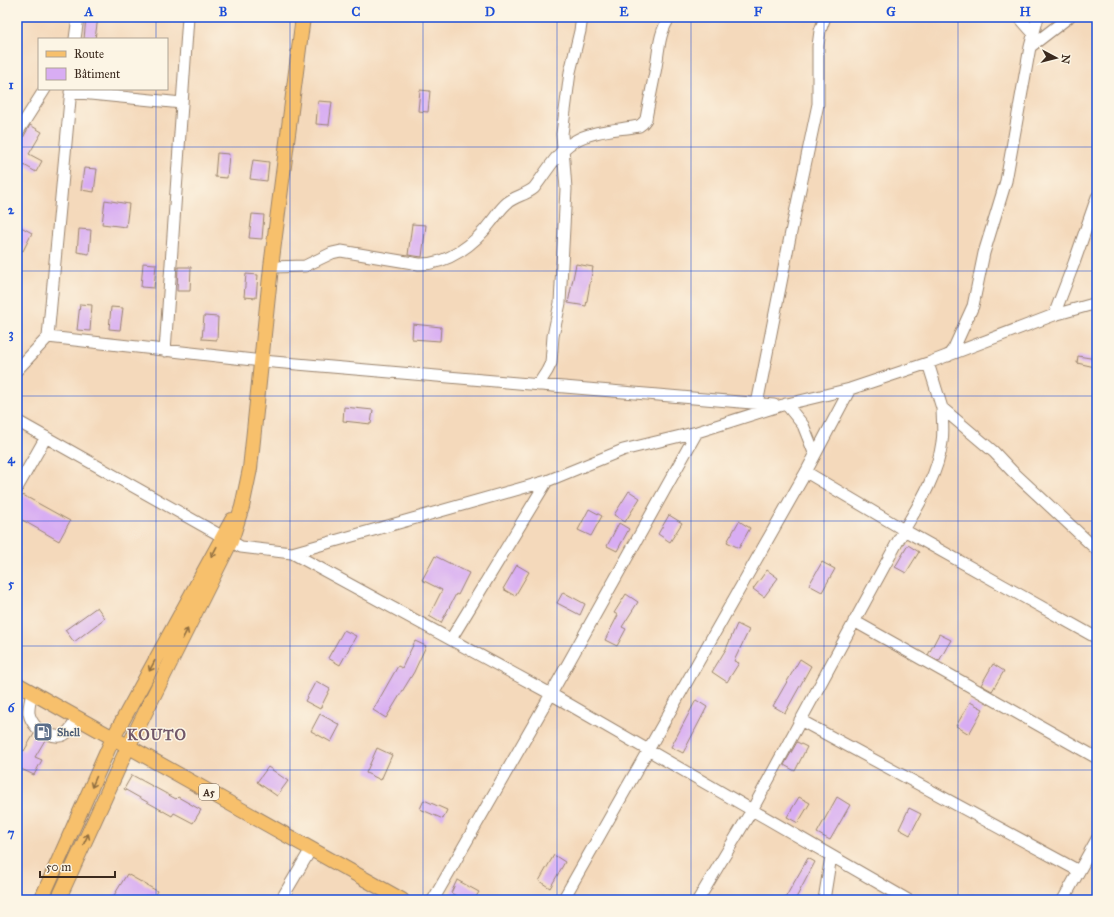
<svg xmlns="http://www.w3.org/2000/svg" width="1114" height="917" font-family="'IM FELL Great Primer',serif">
  <rect width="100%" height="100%" fill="#fcf5e5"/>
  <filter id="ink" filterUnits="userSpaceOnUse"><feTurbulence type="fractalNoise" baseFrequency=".025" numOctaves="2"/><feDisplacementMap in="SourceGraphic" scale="8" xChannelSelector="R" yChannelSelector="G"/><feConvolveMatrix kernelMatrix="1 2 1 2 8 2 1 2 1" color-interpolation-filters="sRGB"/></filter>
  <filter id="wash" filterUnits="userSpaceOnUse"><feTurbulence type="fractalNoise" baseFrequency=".012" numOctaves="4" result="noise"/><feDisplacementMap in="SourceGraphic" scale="16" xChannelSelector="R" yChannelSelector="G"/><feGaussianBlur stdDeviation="0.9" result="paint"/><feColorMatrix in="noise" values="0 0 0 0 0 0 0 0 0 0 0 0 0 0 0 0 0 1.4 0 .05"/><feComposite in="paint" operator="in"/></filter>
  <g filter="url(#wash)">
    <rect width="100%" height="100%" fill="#f4d9bb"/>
    <g id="blocks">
      <path fill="#d8adf3" d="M86,17H98L95,39H84Z
        M420,90L430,91L428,112L418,111Z
        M318,101L332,102L329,125L316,124Z
        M30,125L42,132L29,154L42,161L36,172L17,161V149Z
        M217,153L229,154L227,178L215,177Z
        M253,160L269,162L267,181L250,179Z
        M84,168L97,169L94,192L81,190Z
        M105,200L129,204L126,227L102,224Z
        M252,214L264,215L262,239L249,238Z
        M412,224L426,225L422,257L408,255Z
        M21,227L32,233L23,251L17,248V235Z
        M79,229L91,230L89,254L77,252Z
        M143,263L156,264L154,288L141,287Z
        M576,264L593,267L586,306L568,303Z
        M178,267H191L190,291H177Z
        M246,274L258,275L256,298L244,297Z
        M80,304L92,305L90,331L77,330Z
        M111,307L123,308L120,330L109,329Z
        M204,316L218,317L217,340L202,339Z
        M413,324L441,327L440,341L412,339Z
        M1078,356L1096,359L1095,367L1077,363Z
        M344,407L373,410L371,424L343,421Z
        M629,491L640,498L625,522L614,515Z
        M23,495L70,521L59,541L17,517V505Z
        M589,509L602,516L591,536L578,530Z
        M669,515L682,523L670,542L658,534Z
        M739,521L750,528L739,548L727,542Z
        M619,523L629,529L617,551L607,546Z
        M908,545L919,552L906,573L895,567Z
        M435,556L469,573L458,595L456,594L441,623L429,616L442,590L422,580Z
        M822,562L835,569L822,592L809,585Z
        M517,565L529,572L515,596L503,589Z
        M767,570L778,578L764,597L753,589Z
        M563,592L585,604L580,615L557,603Z
        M626,594L638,602L622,627L626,629L617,646L605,640L618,615L614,613Z
        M97,607L105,618L74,642L65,630Z
        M737,624L749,630L734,661L739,663L727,682L712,672L726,649Z
        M344,630L356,636L340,665L328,658Z
        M939,634L951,640L939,661L928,655Z
        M415,641L426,646L414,672L386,718L373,710L398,666L402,668Z
        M800,659L811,666L785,713L773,706Z
        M993,664L1004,671L992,691L981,685Z
        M316,681L330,689L320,709L305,701Z
        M696,700L707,707L683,753L671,747Z
        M970,702L983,709L969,734L956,726Z
        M320,714L340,725L331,742L311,731Z
        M34,734L38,735L41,734L43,738L45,740L35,757L42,760L34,775L17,767V747L24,751Z
        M797,742L807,747L795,771L784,765Z
        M377,748L392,755L381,780L366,773Z
        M268,767L288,781L277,796L257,782Z
        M132,775L176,799L178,797L201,810L193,823L174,813L172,816L124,789Z
        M799,797L810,803L798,823L787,817Z
        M837,797L850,805L830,840L817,833Z
        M424,800L447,810L443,819L420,809Z
        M909,808L921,814L910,835L899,829Z
        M554,855L565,862L550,888L539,881Z
        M808,858L815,862L795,900H784Z
        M127,874L157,891L152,900H118L113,897Z
        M457,880L479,892L474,900H463L451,893Z"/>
    </g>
  </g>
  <g filter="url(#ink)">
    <use href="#blocks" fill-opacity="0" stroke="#98826c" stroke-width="1"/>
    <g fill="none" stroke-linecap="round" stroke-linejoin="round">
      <g stroke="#98826c" stroke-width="13">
        <path id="minor" d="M1019,17L1034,34
          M75,39L78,17
          M1030,47L1069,17
          M70,92L182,103
          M17,133L45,89
          M271,267L305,266L332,253L341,251L419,264C447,265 475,244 491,222C497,215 500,209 507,203C515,196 526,195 534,188C545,174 558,151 573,142C592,130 618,130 639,126L643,123L646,119C649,101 653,84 656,67C659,49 659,32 670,17
          M1054,315L1074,263L1097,197
          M48,337L262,361L774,405
          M165,351L188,17
          M948,356L954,348L973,306L984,253L1006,181L1030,47L1038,17
          M928,363L942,408L994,452L1012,471L1097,550
          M17,370L48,337L71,89
          M538,385L547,371L551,363L553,336L560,303L566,189L562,134L570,72L580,31L582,17
          M757,404L790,237L818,104V46L820,31L825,17
          M786,404L803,425L815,455
          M17,421L241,547L292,553L547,481L623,450L697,432L779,406L850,389L928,363L1054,315L1097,303
          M806,472L904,530L1097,638
          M17,488L46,437
          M292,553L551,694L908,900
          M854,621L1097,758
          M451,639L547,481
          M32,692C29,709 25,714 37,728
          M800,720L1079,871
          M48,734C65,741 69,731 78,718
          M281,900L311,849
          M433,900L551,694L697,432
          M563,900L806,472L850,389
          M698,900L752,810L904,530C920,503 938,474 942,442C944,431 942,419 942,408
          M824,900L831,856
          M1063,900L1097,839"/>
      </g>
      <g stroke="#98826c" stroke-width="16">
        <path id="major" d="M17,684L402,900
          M41,900L113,738L232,520
          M58,900L128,747L231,541L242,507L250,469L271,267L303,17"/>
      </g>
      <use href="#minor" stroke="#fff" stroke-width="11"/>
      <use href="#major" stroke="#f7c06c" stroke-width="14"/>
    </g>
    <defs><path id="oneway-shaft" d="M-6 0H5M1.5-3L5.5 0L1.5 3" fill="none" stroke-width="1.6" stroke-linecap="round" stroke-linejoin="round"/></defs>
    <g stroke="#906e41">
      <use href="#oneway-shaft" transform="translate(214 552) rotate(118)"/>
      <use href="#oneway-shaft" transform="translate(185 634) rotate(-63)"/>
      <use href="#oneway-shaft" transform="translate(152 666) rotate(118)"/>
      <use href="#oneway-shaft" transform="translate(94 782) rotate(114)"/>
      <use href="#oneway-shaft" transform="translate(86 839) rotate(-65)"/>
    </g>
  </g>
  <path fill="none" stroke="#1d4ed8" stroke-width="1" stroke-opacity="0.55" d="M156,17V39M290,17V900M423,17V900M557,17V900M691,17V900M824,17V900M958,17V900M156,89V900M17,147H1097M17,271H1097M17,396H1097M17,521H1097M17,646H1097M17,770H1097"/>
  <defs>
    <g id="fuel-square" transform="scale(1)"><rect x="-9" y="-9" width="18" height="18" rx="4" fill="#5c6f8a" stroke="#fcf5e5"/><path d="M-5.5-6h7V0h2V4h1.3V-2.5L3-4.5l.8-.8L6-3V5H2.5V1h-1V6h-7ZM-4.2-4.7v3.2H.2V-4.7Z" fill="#fff"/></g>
  </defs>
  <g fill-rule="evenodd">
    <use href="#fuel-square" x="43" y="732"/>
  </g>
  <g text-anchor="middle" stroke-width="3" stroke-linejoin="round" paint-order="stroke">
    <rect fill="#fcf5e5" stroke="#75675a" stroke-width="1" x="199" y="784" width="20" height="16" rx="3"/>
    <g font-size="10" font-weight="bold" fill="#3b2a1e">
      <text x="209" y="796">A5</text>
    </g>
    <g font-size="11" font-weight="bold" fill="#4e5e75" stroke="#fcf5e5" text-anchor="start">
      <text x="57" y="736">Shell</text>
    </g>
    <g font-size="15" font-weight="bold" letter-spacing="1" fill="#725869" stroke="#fcf5e5">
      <text x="157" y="740">KOUTO</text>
    </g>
  </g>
  <rect width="1114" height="917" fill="none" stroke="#fcf5e5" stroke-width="44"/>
  <rect x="38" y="38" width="130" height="52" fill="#fcf5e5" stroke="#afa495"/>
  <rect x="46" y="51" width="20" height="6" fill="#f7c06c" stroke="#afa495"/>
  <text x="74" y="58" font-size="12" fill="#3b2a1e">Route</text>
  <rect x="46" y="68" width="20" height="12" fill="#d8adf3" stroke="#afa495"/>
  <text x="74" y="78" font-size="12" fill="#3b2a1e">Bâtiment</text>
  <g transform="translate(1056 58) rotate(97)" stroke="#fcf5e5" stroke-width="3" paint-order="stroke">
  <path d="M0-3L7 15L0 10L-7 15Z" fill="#3b2a1e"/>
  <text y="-6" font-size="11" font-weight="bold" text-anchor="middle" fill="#3b2a1e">N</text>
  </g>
  <path d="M40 871v6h75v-6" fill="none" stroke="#3b2a1e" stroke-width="2"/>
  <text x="46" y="871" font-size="12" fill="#3b2a1e" stroke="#fcf5e5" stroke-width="3" paint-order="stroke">50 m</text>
  <rect x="22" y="22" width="1070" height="873" fill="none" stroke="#1d4ed8" stroke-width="1.5"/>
  <g font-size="13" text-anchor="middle" font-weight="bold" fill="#1d4ed8">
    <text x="89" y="16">A</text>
    <text x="223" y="16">B</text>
    <text x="356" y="16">C</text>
    <text x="490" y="16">D</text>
    <text x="624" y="16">E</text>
    <text x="758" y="16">F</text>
    <text x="891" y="16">G</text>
    <text x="1025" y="16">H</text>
    <text x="11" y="89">1</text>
    <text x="11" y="214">2</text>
    <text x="11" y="338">3</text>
    <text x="11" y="463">4</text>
    <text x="11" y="588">5</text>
    <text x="11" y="712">6</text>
    <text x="11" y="837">7</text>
  </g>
</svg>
